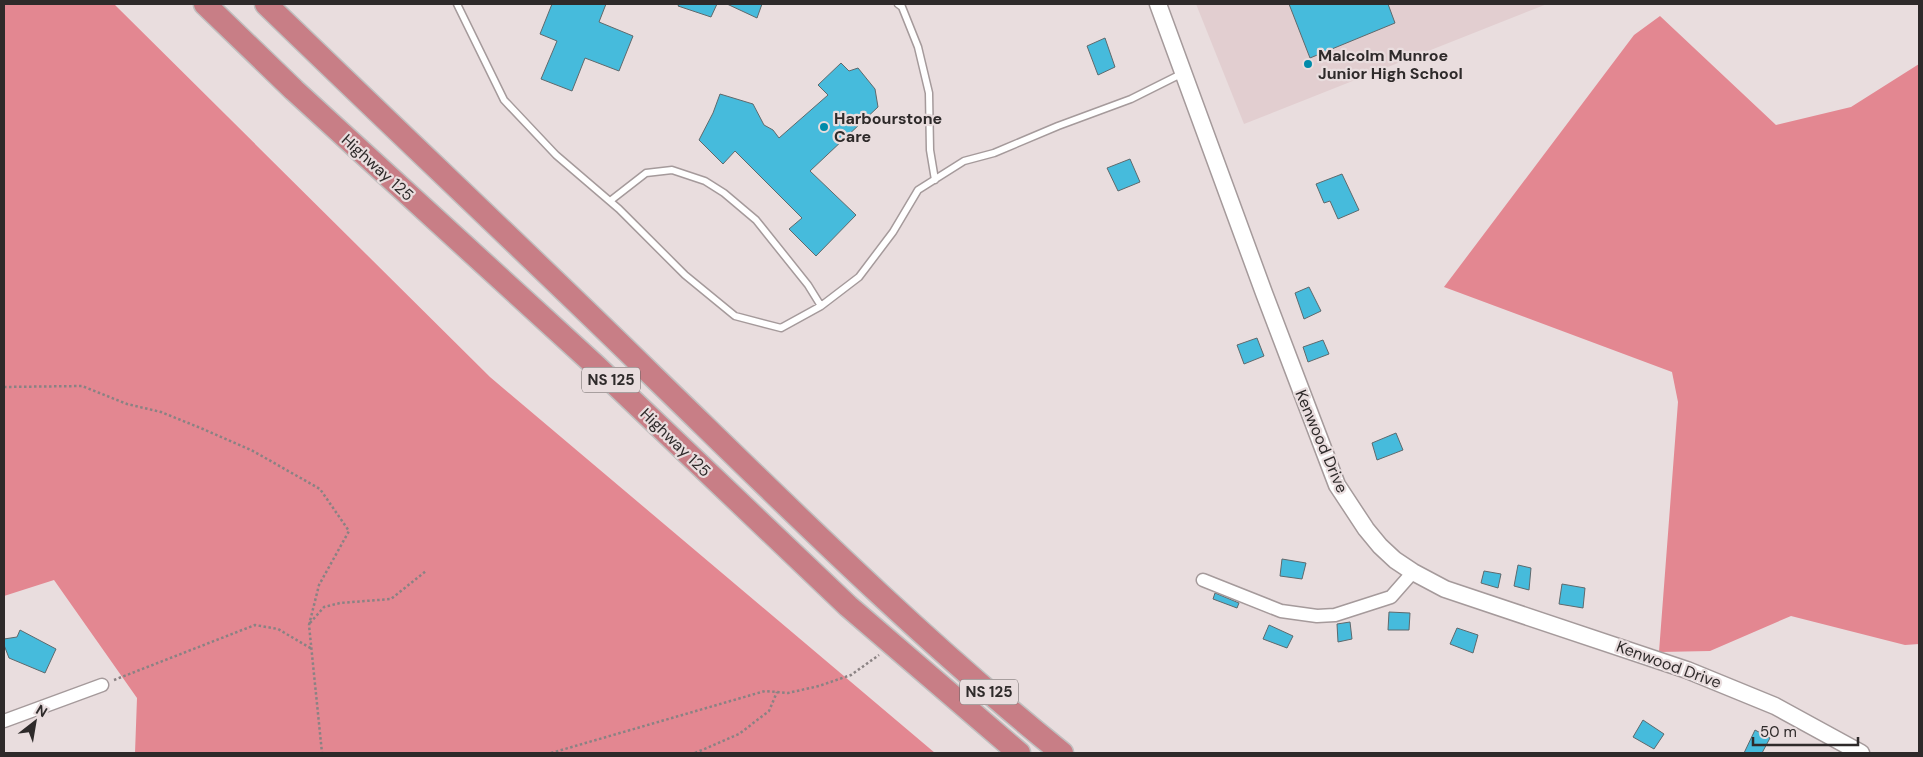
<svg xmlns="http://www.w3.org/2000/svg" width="1923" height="757" font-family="'DM Sans',sans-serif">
  <rect width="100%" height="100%" fill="#e9ddde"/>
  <path fill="#e2ced0" d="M1196,4H1547L1244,124Z"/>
  <path fill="#e38791" d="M4,4H114L490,377L935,753H135L137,698L54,580L4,596Z
    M1660,16L1776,125L1851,107L1919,64V644L1905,645L1791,616L1710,651L1659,652L1678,402L1672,372L1444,287L1634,35Z"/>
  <path fill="#46bbdc" stroke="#5f696c" d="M552,4H606L599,22L633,36L619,71L585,58L572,91L541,79L557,41L540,34Z
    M679,4H717L711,17L678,6Z
    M727,4H762L757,18Z
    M1289,4H1388L1395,23L1310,58Z
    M1105,38L1115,67L1098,75L1087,46Z
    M841,63L849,71L858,68L875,89L878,107L810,171L856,215L816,256L789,229L802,218L735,151L723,164L699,140L713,113L720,94L753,104L764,125L773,130L779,138L828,95L818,85Z
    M1130,159L1140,182L1118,191L1107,168Z
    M1342,174L1359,210L1338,219L1330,201L1324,203L1316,184Z
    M1309,287L1321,311L1304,319L1295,293Z
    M1257,338L1264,356L1244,364L1237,345Z
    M1323,340L1329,354L1308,362L1303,347Z
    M1396,433L1403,450L1377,460L1372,443Z
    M1282,559L1306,563L1302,579L1280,576Z
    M1518,565L1531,568L1529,590L1514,586Z
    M1484,571L1501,574L1498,588L1481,583Z
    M1562,584L1585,588L1583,608L1559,604Z
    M1215,593L1239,603L1237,608L1213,599Z
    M1389,612L1410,613L1409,630H1388Z
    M1350,622L1352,639L1338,642L1337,624Z
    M1269,625L1293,636L1287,648L1263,639Z
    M1457,628L1478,635L1473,653L1450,644Z
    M20,630L56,649L45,673L9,658L4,645V639L17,637Z
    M1643,720L1664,734L1654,749L1633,737Z
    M1755,730L1770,738L1762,753H1744Z"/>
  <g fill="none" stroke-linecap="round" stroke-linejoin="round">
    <g stroke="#a59a9b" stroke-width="9">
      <path id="service" d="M457,4L504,100L556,155L619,209L685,275L735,316L781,328L821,306L859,277L893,232L918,190L964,161L994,153L1058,126L1131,99L1183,73
        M898,4L902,7L918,47L929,93L930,150L935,180
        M610,201L646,173L672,170L705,181L724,193L756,220L808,285L821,306"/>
    </g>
    <g stroke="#a59a9b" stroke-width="15">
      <path id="minor" d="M1203,580L1281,611L1317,616L1335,615L1391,597L1413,572
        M4,721L102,685"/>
    </g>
    <g stroke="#a59a9b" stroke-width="19">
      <path id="tertiary" d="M1158,4L1264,293L1337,485L1366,529L1380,546L1395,560L1413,572L1445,589L1687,670L1775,706L1861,753"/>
    </g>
    <g stroke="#c0bfbf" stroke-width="25">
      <path id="motorway" d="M205,4L294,90L596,366L848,606L1019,753
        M266,4C395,129 526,252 654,377C787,506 918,637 1062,753"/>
    </g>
    <path stroke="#8a8283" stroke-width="2.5" stroke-dasharray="2.5 2.5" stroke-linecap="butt" d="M4,387L82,386L127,404L161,412L203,429L253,451L320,489L349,531L319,585L309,625L322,753
      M310,623L324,607L340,603L391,599L426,571
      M114,680L255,625L278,629L312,649
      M551,753L765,691L788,693L819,686L851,675L879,655
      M695,753L739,734L769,711L777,692"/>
    <use href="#service" stroke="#fff" stroke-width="6"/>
    <use href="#minor" stroke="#fff" stroke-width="12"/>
    <use href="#tertiary" stroke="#fff" stroke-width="16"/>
    <use href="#motorway" stroke="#c87e86" stroke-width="22"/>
  </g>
  <g fill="#008baa" stroke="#e9ddde" stroke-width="2">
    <circle cx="1308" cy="64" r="5"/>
    <circle cx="824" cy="127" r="5"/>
  </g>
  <g text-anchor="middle" stroke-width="4.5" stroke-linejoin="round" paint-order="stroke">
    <g fill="#e9ddde" stroke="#666060" stroke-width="1">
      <rect x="582" y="367.5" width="58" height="25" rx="4"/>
      <rect x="960" y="679.5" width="58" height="25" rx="4"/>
    </g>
    <g font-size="15" font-weight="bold" fill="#2e2a2a">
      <text x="611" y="385">NS 125</text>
      <text x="989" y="697">NS 125</text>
    </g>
    <g font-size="16" font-weight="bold" fill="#2e2a2a" stroke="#e9ddde" text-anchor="start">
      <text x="1318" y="61">Malcolm Munroe<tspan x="1318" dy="18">Junior High School</tspan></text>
      <text x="834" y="124">Harbourstone<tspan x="834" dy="18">Care</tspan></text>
    </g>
    <g font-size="16" fill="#2e2a2a" stroke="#e9ddde">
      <text transform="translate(378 167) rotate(42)" y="6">Highway 125</text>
      <text transform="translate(1322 441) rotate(67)" y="6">Kenwood Drive</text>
      <text transform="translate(676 442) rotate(44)" y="6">Highway 125</text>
      <text transform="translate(1669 664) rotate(20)" y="6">Kenwood Drive</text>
    </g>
  </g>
  <rect width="1923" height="757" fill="none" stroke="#2e2a2a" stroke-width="10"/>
  <g transform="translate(35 722) rotate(31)" stroke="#e9ddde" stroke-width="4" paint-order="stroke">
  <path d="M0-4L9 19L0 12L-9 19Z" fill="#2e2a2a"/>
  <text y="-8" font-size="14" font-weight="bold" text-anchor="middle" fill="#2e2a2a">N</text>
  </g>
  <path d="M1753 737v8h105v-8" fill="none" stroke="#2e2a2a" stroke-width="2.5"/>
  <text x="1760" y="737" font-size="15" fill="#2e2a2a" stroke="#e9ddde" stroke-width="4" paint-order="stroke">50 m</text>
</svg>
